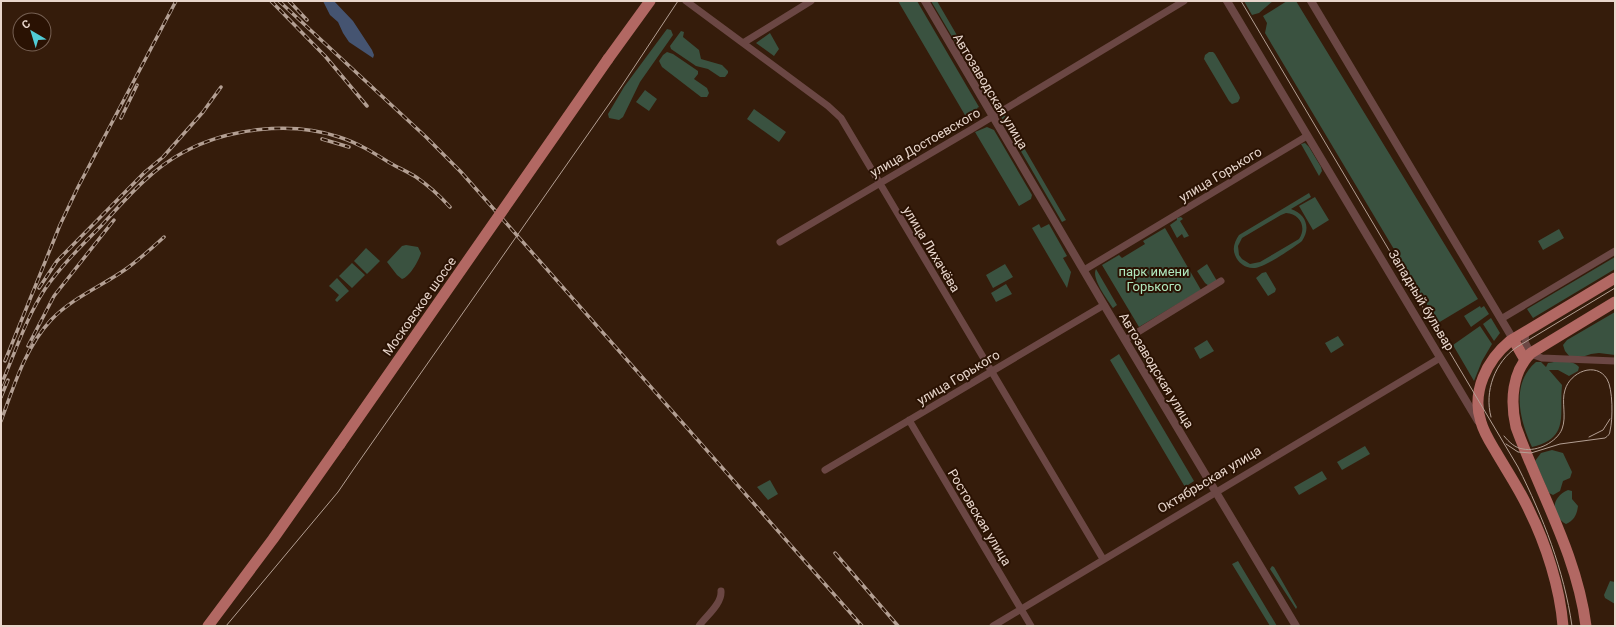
<svg xmlns="http://www.w3.org/2000/svg" width="1616" height="627" font-family="Roboto,sans-serif">
  <rect width="100%" height="100%" fill="#351c0b"/>
  <path fill="#3a5240" fill-rule="evenodd" d="M898,1H917L979,107L977,108L979,112L969,122Z
    M931,1H937L993,97L989,99Z
    M1244,1H1273L1259,13L1252,15Z
    M1287,1H1296L1478,299L1438,323L1265,33L1267,23L1263,16Z
    M667,29L671,30L673,35L640,82L623,117L619,120L609,118L608,114L624,87Z
    M681,31L684,32L683,37L699,50L701,59L722,65L728,71V73L725,77H720L708,69L696,66L671,49L670,46Z
    M770,33L779,49L774,56L756,43Z
    M667,52L673,54L698,71V74L694,79L707,88L709,93L707,97H701L662,67L659,61L663,55Z
    M1209,52H1213L1215,54L1239,95L1240,98L1238,102L1232,104L1229,101L1204,59L1205,55Z
    M645,90L657,99L649,111L636,102Z
    M754,109L786,132L779,142L747,119Z
    M1005,115L1066,220L1062,222L1001,117Z
    M987,127L994,130L1032,195L1031,199L1019,206L975,132Z
    M1305,143L1309,147L1321,167L1322,171L1319,176L1301,144Z
    M1309,193L1311,197L1291,209C1306,214 1311,228 1302,241C1293,248 1265,267 1255,268C1246,269 1238,263 1235,255C1232,248 1235,241 1239,235ZM1286,213C1300,214 1307,227 1299,239L1260,262L1250,264L1242,259L1239,255L1238,246L1242,238L1281,215Z
    M1315,197L1329,220L1313,230L1299,206Z
    M1181,217L1183,219L1180,221L1189,236L1184,238L1182,234L1177,238L1170,225L1177,220V218Z
    M1039,224L1041,228L1049,224L1067,256L1063,258L1071,272L1067,288L1032,228Z
    M1165,228L1201,290L1139,327L1102,265L1119,255L1122,258L1145,244L1143,241Z
    M1559,229L1564,238L1543,250L1538,241Z
    M406,245L418,247L421,253C419,260 410,277 402,279L397,275L387,262L402,246Z
    M366,248L380,261L367,274L354,261Z
    M1615,257V269L1533,318L1527,309Z
    M352,263L365,275L352,288L339,276Z
    M1005,264L1013,277L993,288L986,275Z
    M1207,264L1217,281L1209,286L1205,283L1197,271Z
    M1096,269L1117,305L1113,308C1107,299 1091,278 1096,269Z
    M1266,272L1276,289L1275,292L1268,296L1256,278L1262,273Z
    M337,278L349,291L337,302L335,300L339,295L329,286Z
    M1006,284L1012,294L996,302L991,293Z
    M1480,306L1481,308L1484,306L1489,314L1471,327L1464,316Z
    M1615,312V355L1599,353L1591,354L1585,356L1570,357L1565,351L1563,345L1567,340Z
    M1491,318L1500,333L1494,341L1483,324Z
    M1480,326L1492,344L1482,361L1474,381L1453,345Z
    M1136,336L1158,373L1154,375L1152,374L1134,344V338Z
    M1338,336L1344,345L1331,353L1325,343Z
    M1207,340L1214,351L1200,359L1194,348Z
    M1119,354L1194,481L1185,487L1110,360Z
    M1536,362H1541L1546,367L1548,363C1558,361 1572,359 1579,367L1578,371L1569,376L1558,370H1549L1562,385C1559,415 1570,438 1532,447C1520,421 1510,384 1536,362Z
    M1365,446L1370,454L1342,470L1337,462Z
    M1552,450L1563,453L1572,472L1570,478L1563,481L1560,491L1553,495L1549,493L1535,461L1541,453Z
    M1322,471L1327,479L1299,495L1294,487Z
    M770,480L778,494L768,500L757,487Z
    M1568,490L1572,491V499L1578,506C1577,514 1574,521 1566,524C1550,515 1551,497 1568,490Z
    M1238,561L1277,626H1270L1232,564Z
    M1272,566L1274,567L1297,607L1296,609L1270,569Z
    M1610,581L1615,582V604L1605,598L1604,595Z"/>
  <path fill="#455471" d="M323,1H334L353,21L372,50L374,55L373,58L349,42L343,33L338,22L330,15Z"/>
  <g fill="none" stroke-linecap="round" stroke-linejoin="round">
    <path stroke="#6b4744" stroke-width="7" d="M686,1L828,106L841,118L1103,559
      M743,43L811,1
      M780,242L972,129L1184,1
      M1084,270L1307,136
      M1501,319L1615,251
      M1526,331L1525,342L1531,353
      M1125,340L1221,281
      M1528,353L1542,358L1615,361
      M909,420L1031,626
      M825,470L1104,305
      M699,626C706,616 722,604 721,591
      M993,626L1440,358"/>
    <path stroke="#6b4744" stroke-width="8" d="M925,1L1104,305L1296,626
      M1227,1L1478,421
      M1311,1L1513,339"/>
    <path stroke="#b26863" stroke-width="11" d="M608,59L650,1
      M1513,339L1525,360
      M208,626L273,539L340,444
      M1563,626C1560,588 1546,544 1529,510C1520,490 1507,471 1496,452C1490,442 1484,433 1481,422C1471,392 1487,360 1510,341L1615,278
      M1586,626C1577,555 1540,493 1516,427C1510,401 1512,372 1531,353L1615,302"/>
    <path stroke="#b39f93" stroke-width="1" d="M1241,1L1518,467C1543,517 1564,570 1572,626
      M1491,417C1484,391 1495,362 1517,347L1615,288
      M1504,436C1509,442 1515,448 1523,449C1537,452 1557,442 1562,429C1567,416 1561,402 1565,390C1570,372 1596,361 1607,379C1613,389 1613,419 1610,431C1610,434 1608,436 1605,438L1560,444L1531,453L1518,452L1506,444
      M1589,437L1603,430L1610,419
      M226,626L338,492L353,470L621,87L678,1"/>
    <g stroke="#b39f93" stroke-width="3.5">
      <path id="rail" d="M271,1L325,56L367,106
        M279,1L426,137L461,172L862,626
        M289,1L307,20
        M121,118L137,85
        M322,139L349,147
        M39,288L57,261L145,172L163,157L203,112L221,87
        M28,346L54,296L114,220
        M5,361L60,225L78,187L176,1
        M1,385C15,353 26,318 45,289C61,266 81,246 101,226C125,200 151,169 184,152C228,128 291,121 339,137C358,143 374,153 390,163C399,168 408,172 416,177C429,186 440,196 450,207
        M1,397L8,380
        M1,421C14,386 25,348 51,320C72,298 102,286 126,269C140,259 152,248 164,237
        M835,553L898,626"/>
    </g>
    <use href="#rail" stroke="#2a1203" stroke-width="2" stroke-dasharray="6" stroke-linecap="butt"/>
    <path stroke="#b26863" stroke-width="11" d="M340,444L608,59"/>
  </g>
  <g text-anchor="middle" stroke-width="4" stroke-linejoin="round" paint-order="stroke">
    <g font-size="13" fill="#e8d6cc" stroke="#2a1203">
      <text transform="translate(991 91) rotate(59)" y="5">Автозаводская улица</text>
      <text transform="translate(925 142) rotate(-30)" y="5">улица Достоевского</text>
      <text transform="translate(1220 174) rotate(-31)" y="5">улица Горького</text>
      <text transform="translate(932 249) rotate(59)" y="5">улица Лихачёва</text>
      <text transform="translate(1422 300) rotate(59)" y="5">Западный бульвар</text>
      <text transform="translate(419 306) rotate(-55)" y="5">Московское шоссе</text>
      <text transform="translate(1157 370) rotate(59)" y="5">Автозаводская улица</text>
      <text transform="translate(958 377) rotate(-31)" y="5">улица Горького</text>
      <text transform="translate(1209 479) rotate(-31)" y="5">Октябрьская улица</text>
      <text transform="translate(980 517) rotate(59)" y="5">Ростовская улица</text>
    </g>
    <g font-size="13" fill="#afe7bd" stroke="#2a1203">
      <text x="1154" y="276">парк имени<tspan x="1154" dy="15">Горького</tspan></text>
    </g>
  </g>
  <rect width="1616" height="627" fill="none" stroke="#e8d6cc" stroke-width="4"/>
  <g transform="translate(32 32) rotate(322)"><circle r="19" fill="#2a1203" stroke="#766053"/>
  <path d="M0-3L7 15L0 10L-7 15Z" fill="#51ccd5"/>
  <text y="-6" font-size="11" font-weight="bold" text-anchor="middle" fill="#e8d6cc">С</text>
  </g>
</svg>
